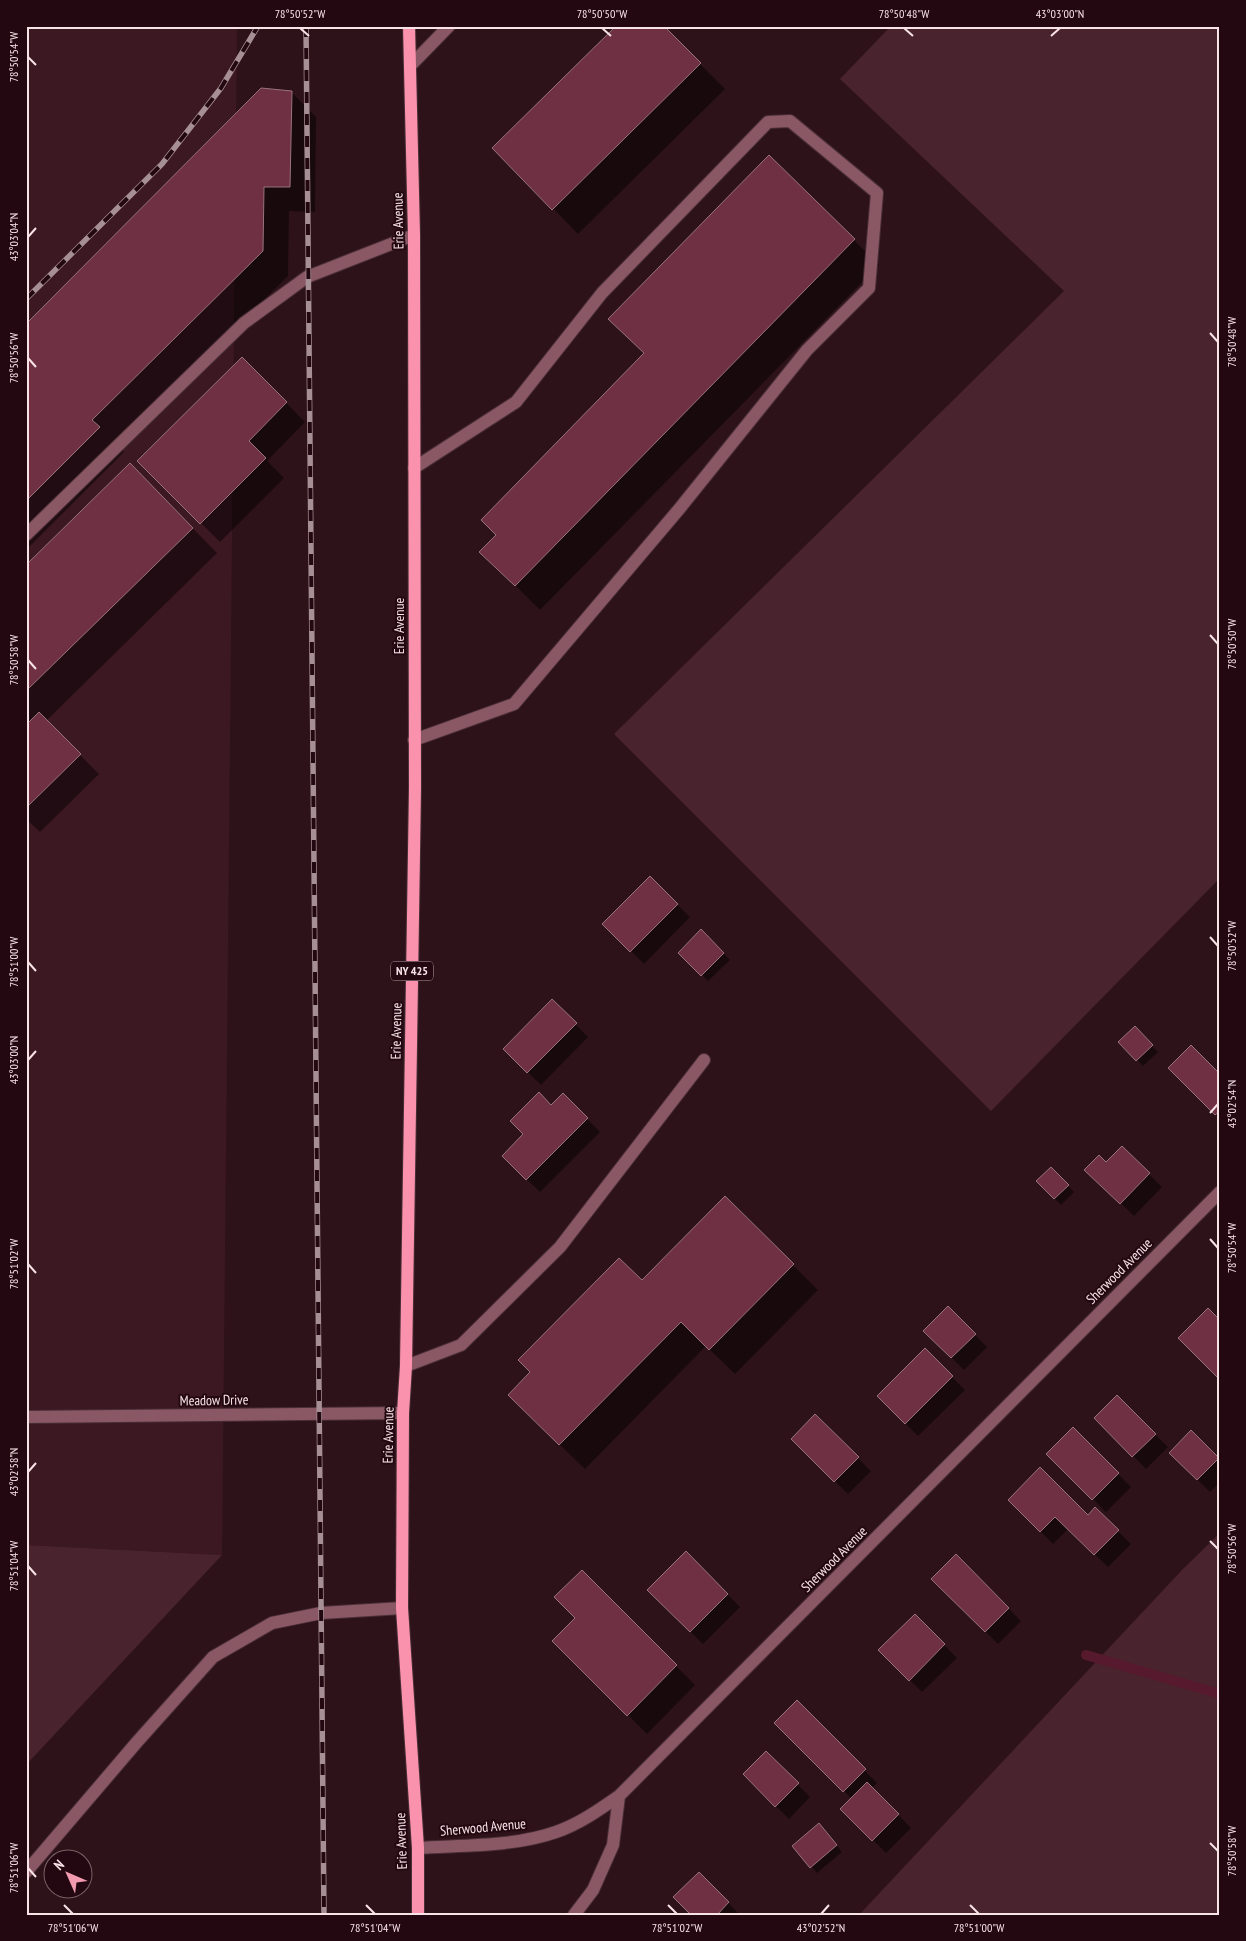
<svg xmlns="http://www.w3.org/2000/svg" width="1246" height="1941" font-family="'PT Sans Narrow',sans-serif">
  <rect width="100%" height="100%" fill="#2e121a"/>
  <path fill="#3c1822" d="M26,26H237L222,1555L26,1545Z"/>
  <path fill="#49242e" d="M891,26H1220V878L991,1111L614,734L1064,291L840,79Z
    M1220,1533V1915H859L1182,1570Z
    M26,1545L222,1555L26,1765Z"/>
  <path fill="#0007" d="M662,26L725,89L578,234L494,148Z
    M291,92L316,117L315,212L289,211L288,276L116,445L124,452L26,550V326Z
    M770,157L879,265L540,610L506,576L498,535L645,354Z
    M242,358L305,422L267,461L284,478L220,542L139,461Z
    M155,490L217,553L46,721L99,774L40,832L26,819V567Z
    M650,878L690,917L644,964L604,924Z
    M701,931L730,960L708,981L680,953Z
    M552,1001L588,1037L541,1085L504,1049Z
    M1135,1028L1158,1052L1143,1066L1120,1042Z
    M1170,1068L1220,1075V1118Z
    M563,1095L600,1132L540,1192L503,1156Z
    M1122,1148L1162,1187L1134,1216L1099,1182L1106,1164Z
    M1051,1168L1074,1192L1061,1205L1038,1181Z
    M725,1198L818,1290L735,1374L706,1346L585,1469L534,1420L532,1372L642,1282Z
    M948,1308L987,1347L964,1370L925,1331Z
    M925,1350L965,1390L918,1436L878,1396Z
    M1117,1397L1168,1447L1146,1469L1096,1418Z
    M815,1416L871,1471L848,1494L792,1439Z
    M1073,1429L1131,1487L1106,1512L1048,1454Z
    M1191,1432L1220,1460V1482L1210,1492L1171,1453Z
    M1010,1500L1088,1516L1095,1509L1131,1544L1108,1567L1068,1529L1053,1544Z
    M686,1553L740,1607L703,1644L649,1590Z
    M956,1556L1021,1621L998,1644L933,1579Z
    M582,1571L695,1685L647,1734L554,1641L577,1618Z
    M915,1616L957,1658L922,1692L880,1650Z
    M797,1702L877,1783L872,1788L911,1828L886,1853L842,1809L852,1799L776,1723Z
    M766,1753L810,1797L789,1819L744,1774Z
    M825,1831L842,1852L817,1873L794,1846Z
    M699,1873L740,1915H693Z"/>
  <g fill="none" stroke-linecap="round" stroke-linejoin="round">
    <path stroke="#56192d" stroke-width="10" d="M1086,1655L1220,1694"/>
  </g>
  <path fill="#6f3043" stroke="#97737b" d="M616,26H664L701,63L552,210L492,148Z
    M261,88L292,91L290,187H264L263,251L92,420L100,427L26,501V324Z
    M769,155L855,239L515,586L479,552L496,535L481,520L644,353L608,319Z
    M242,357L287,402L249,441L266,458L200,524L137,461Z
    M130,463L193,528L26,691V565Z
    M39,712L81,754L26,808V725Z
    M650,876L678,904L630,952L602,924Z
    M701,929L724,953L701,976L678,953Z
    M552,999L577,1023L527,1073L503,1049Z
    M1135,1026L1153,1045L1136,1061L1118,1042Z
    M1191,1045L1220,1074V1111L1215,1115L1168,1068Z
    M539,1092L551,1105L563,1093L588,1118L526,1180L502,1156L523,1134L510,1121Z
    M1122,1146L1150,1173L1120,1204L1084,1170L1099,1155L1106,1162Z
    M1051,1167L1069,1185L1054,1199L1036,1181Z
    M725,1196L794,1264L709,1350L681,1322L559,1445L508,1395L530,1372L518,1360L619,1258L642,1280Z
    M948,1306L976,1334L951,1358L923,1331Z
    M1208,1308L1220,1320V1380L1178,1338Z
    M925,1348L953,1376L905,1424L877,1396Z
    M1117,1395L1156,1434L1132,1457L1094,1418Z
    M815,1414L859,1457L834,1482L791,1439Z
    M1073,1427L1119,1473L1092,1500L1046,1454Z
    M1191,1430L1219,1458L1197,1480L1169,1453Z
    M1040,1467L1088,1515L1095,1507L1119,1530L1094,1555L1055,1517L1040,1532L1008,1500Z
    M686,1551L728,1594L690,1632L647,1590Z
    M956,1554L1009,1608L985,1632L931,1579Z
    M582,1570L677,1665L627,1716L552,1641L575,1618L554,1597Z
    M915,1614L945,1644L909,1681L878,1650Z
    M797,1700L866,1769L843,1792L774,1723Z
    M766,1751L799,1783L775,1807L743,1774Z
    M867,1782L899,1814L872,1841L840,1809Z
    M819,1823L837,1845L810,1868L792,1846Z
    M699,1872L729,1902L717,1915H691L673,1897Z"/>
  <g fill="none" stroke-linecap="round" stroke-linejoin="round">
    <g stroke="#4a2f37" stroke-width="14">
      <path id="service" d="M414,468L516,402L602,293L768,122L790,121L877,193L869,288L807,350L680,508L514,704L414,740
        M26,535L244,323L307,277L414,235
        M406,1366L461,1345L560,1247L704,1060
        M26,1872L137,1742L213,1657L272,1623L321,1613L402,1608"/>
    </g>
    <g stroke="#4a2f37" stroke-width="14">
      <path id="minor" d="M410,66L449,26
        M418,1848C463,1845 513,1847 556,1832C579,1824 599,1810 619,1796L1220,1192
        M574,1915L593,1890L613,1845L619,1796"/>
    </g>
    <g stroke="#4a2f37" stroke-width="14">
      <path id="tertiary" d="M26,1417L403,1413"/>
    </g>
    <g stroke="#4a2f37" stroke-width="14">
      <path id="primary" d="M409,26L414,235L415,788L406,1366L403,1413L402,1608L418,1848V1915"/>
    </g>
    <use href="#service" stroke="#8a5764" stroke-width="12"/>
    <use href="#minor" stroke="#8a5764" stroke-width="12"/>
    <use href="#tertiary" stroke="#8a5764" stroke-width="12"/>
    <use href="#primary" stroke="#fa92ad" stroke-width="12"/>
    <g stroke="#a68f95" stroke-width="5.5">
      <path id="rail" d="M306,26L324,1915
        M26,299L162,164L221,88L258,26"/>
    </g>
    <use href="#rail" stroke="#230811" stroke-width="4" stroke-dasharray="11" stroke-linecap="butt"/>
  </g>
  <path fill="none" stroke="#f8e3e8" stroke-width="2" d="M300,28L309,36M602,28L611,36M904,28L913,36M1051,36L1060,28M28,57L36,65M28,237L36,228M1210,333L1218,342M28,358L36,367M1210,635L1218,644M28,660L36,669M1210,937L1218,946M28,962L36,971M28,1060L36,1051M1210,1113L1218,1104M1210,1239L1218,1248M28,1264L36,1273M28,1472L36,1463M1210,1541L1218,1549M28,1566L36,1575M1210,1843L1218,1851M28,1868L36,1877M64,1905L73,1914M366,1905L375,1914M668,1905L677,1914M970,1905L979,1914M821,1914L829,1905"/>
  <g text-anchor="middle" stroke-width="4" stroke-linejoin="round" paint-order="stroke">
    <rect fill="#230811" stroke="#b8a1a8" stroke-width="1" x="391" y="961.5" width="42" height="19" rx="4"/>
    <g font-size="12" font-weight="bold" fill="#f8e3e8">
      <text x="412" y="975">NY 425</text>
    </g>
    <g font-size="14" fill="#f8e3e8" stroke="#230811">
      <text transform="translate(398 221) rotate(-91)" y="5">Erie Avenue</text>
      <text transform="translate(399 626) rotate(-90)" y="5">Erie Avenue</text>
      <text transform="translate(396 1031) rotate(-89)" y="5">Erie Avenue</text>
      <text transform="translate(1119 1271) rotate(-45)" y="5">Sherwood Avenue</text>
      <text transform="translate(214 1400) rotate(-1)" y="5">Meadow Drive</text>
      <text transform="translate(388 1435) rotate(-89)" y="5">Erie Avenue</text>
      <text transform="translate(834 1559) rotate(-45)" y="5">Sherwood Avenue</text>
      <text transform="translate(483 1827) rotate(-5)" y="5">Sherwood Avenue</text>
      <text transform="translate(401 1841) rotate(-92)" y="5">Erie Avenue</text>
    </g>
  </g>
  <rect width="1246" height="1941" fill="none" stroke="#230811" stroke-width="55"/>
  <g transform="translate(68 1874) rotate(315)"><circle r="24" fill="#230811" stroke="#786067"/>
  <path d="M0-4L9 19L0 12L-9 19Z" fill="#f29ab0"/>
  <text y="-8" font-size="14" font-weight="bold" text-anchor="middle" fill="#f8e3e8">N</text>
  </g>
  <rect x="28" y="28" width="1190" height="1886" fill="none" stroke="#f8e3e8" stroke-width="2"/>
  <g font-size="12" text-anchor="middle" fill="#f8e3e8">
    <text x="300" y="18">78°50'52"W</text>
    <text x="602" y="18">78°50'50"W</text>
    <text x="904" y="18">78°50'48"W</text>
    <text x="1060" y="18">43°03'00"N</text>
    <text transform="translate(14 57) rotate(-90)" y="4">78°50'54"W</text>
    <text transform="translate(14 237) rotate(-90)" y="4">43°03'04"N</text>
    <text transform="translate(1232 342) rotate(-90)" y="4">78°50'48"W</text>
    <text transform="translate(14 358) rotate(-90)" y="4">78°50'56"W</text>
    <text transform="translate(1232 644) rotate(-90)" y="4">78°50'50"W</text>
    <text transform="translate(14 660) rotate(-90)" y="4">78°50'58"W</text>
    <text transform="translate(1232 946) rotate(-90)" y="4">78°50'52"W</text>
    <text transform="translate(14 962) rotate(-90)" y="4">78°51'00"W</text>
    <text transform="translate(14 1060) rotate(-90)" y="4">43°03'00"N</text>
    <text transform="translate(1232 1104) rotate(-90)" y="4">43°02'54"N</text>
    <text transform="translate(1232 1248) rotate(-90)" y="4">78°50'54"W</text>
    <text transform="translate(14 1264) rotate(-90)" y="4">78°51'02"W</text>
    <text transform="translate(14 1472) rotate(-90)" y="4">43°02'58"N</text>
    <text transform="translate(1232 1549) rotate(-90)" y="4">78°50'56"W</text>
    <text transform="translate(14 1566) rotate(-90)" y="4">78°51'04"W</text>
    <text transform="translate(1232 1851) rotate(-90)" y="4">78°50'58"W</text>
    <text transform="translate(14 1868) rotate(-90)" y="4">78°51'06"W</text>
    <text x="73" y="1932">78°51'06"W</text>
    <text x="375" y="1932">78°51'04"W</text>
    <text x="677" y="1932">78°51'02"W</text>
    <text x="821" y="1932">43°02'52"N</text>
    <text x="979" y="1932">78°51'00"W</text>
  </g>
</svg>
